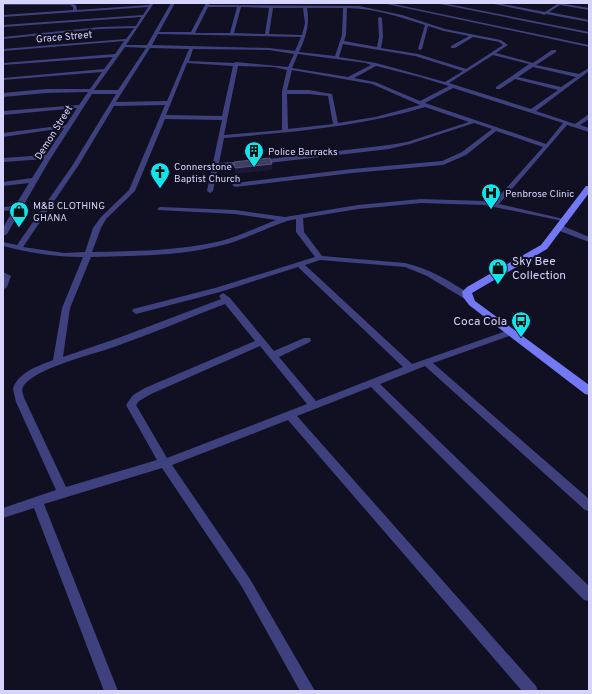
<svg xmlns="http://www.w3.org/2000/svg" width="592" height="694" font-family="Overpass,sans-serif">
  <rect width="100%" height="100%" fill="#111022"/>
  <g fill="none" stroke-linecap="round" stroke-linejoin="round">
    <path fill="#3e417d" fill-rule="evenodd" d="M3,3H71L76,5L77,10L149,5L150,3H154L126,45H147L171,3H175L159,32H191L206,3H210L209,5L359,6L402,15L445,29L501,40L508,45L496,53L533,63L552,50H556V52L536,65L579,74L589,68V71L536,111L575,124L589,114V119L580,125L589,128V132L567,125L499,204L568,220V222L484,205L421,203L358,209L303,218L304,232L322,256L405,263C430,269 450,281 471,295L472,297L471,299H465L427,276L405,267L320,260L305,265L412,364L509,330H515L516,332L515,334L433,363L589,499V511L585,510L425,366L380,384L589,586V601L584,600L371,387L297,416L536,686L538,691H522L288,420L172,465L250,579L315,691H300L242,587L162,468L44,504L118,691H104L34,508L3,518V508L56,490L16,402L13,389C17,373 38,366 53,360L62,308L83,257C55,257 30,253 3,246V242L17,245L72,166L116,94H92L49,161L7,234L3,236V228L13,210L3,211V207L15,206L29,183L3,186V182L32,178L44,159L3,162V158L46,155L64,128L3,137V133L66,125L77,108L3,115V111L79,105L88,92L46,93L3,97V93L46,89H90L102,72L3,80V78L104,69L113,57L3,65V63L115,54L124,41L3,51V49L126,39L134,28L100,29L3,39V37L100,27L136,26L141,17L3,27V25L143,15L148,7L3,17V15L73,10V7L70,5H3ZM208,7H237L230,33H195ZM241,7L269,8L265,34L234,33ZM273,8H303L305,23L302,35L269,34ZM307,8H343L342,35L335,56L299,52C306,37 310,24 307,8ZM347,8C373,8 400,17 425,25L418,49L420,50L422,49L428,26L444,31L469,36L451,46V48H455L473,37L499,42L503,45L466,69L418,54L381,48L383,37L382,18L380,17L378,18L379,37L377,47L344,41L346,35ZM158,34L301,37L295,51L269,48L152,45ZM343,44L415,56L463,71L445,82L376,63L339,57ZM125,47L146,48L118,90H94ZM150,48L189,49L167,101L116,102ZM193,49L269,50L294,54L288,67L236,62L234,63L189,61ZM298,54L366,63L371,65L348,77L292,68ZM493,55L529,64L496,87V89H500L515,79L558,90L531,109L449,83ZM187,63L233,66L222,116L166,115ZM238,66L274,67L287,70L282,91V130L224,135ZM376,66L420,77L449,86L420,101L375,82L354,78ZM533,67L576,77L561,87L518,77ZM292,70L372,84L420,105L375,117L338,123L332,94L309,90H287ZM453,88L563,123L546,144L425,103ZM287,94H309L328,96L333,124L288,129ZM165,105L129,190L101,217L93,228L85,252L64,253L23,247L78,166L114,106ZM425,107L469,122L407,142L389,145L260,160L257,162L260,164L389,149L410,144L474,123L492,129L462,152L442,161L352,169L235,183L232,185L235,187L352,173L443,165L466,155L496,131L543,147L493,203L484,201L421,199L358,205L285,217L235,210L160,207L158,208V210L235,214L276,220C258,227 240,236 221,241C179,251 136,251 92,252L101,228L106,219L135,191L165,119L222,120L207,191L210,193L213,191L218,167L245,165L248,163L245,161L219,163L224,138C292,132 359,127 425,107ZM296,219V232L315,257L215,288L133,309L132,311L136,314L220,292L298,267L403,367L316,401L279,357L310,342L311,340L310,338H304L274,351L230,298L223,293L219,296L221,299L121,337L63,357L70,308L91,257C136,256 183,256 227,244C247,238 267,228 287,221ZM225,304L255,341L145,388L133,395L126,405L157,460L66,487L26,402C24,397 20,390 24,385C39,367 91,355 114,347C151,334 188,318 225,304ZM260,346L307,404L167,458L136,405L139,401L151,394Z
      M382,3H389L589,45V47Z
      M435,3H443L589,32V34Z
      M489,3H497L545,12L559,3L589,8V10L560,5L549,12L589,20V22L546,14L544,15L542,14Z
      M557,226H563L589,237V242L557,230Z
      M3,272L11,276L7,287L3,290Z"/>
    <path fill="#7379f4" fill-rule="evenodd" d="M586,186H589V193L547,249L472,293L475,301L589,385V395L585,394L469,305L463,297L462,292L467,287L541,245Z"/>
  </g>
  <path fill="#1b1835" d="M272,164V170L235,174V168Z"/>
  <path fill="#413c62" stroke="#58547a" d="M270,158L272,164L235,168L234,162Z"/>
  <defs>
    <g id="building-pin" transform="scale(1)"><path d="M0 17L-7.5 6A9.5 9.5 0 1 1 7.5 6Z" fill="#12e4ea" stroke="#111022"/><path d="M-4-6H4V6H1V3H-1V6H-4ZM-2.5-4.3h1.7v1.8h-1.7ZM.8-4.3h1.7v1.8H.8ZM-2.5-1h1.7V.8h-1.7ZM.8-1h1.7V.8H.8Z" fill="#111"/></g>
    <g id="church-pin" transform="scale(1)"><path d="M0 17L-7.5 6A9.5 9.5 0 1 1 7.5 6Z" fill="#12e4ea" stroke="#111022"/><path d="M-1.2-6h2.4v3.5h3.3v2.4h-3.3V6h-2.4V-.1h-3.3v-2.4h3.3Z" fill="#111"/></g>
    <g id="hospital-pin" transform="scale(1)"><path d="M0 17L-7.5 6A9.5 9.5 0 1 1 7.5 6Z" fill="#12e4ea" stroke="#111022"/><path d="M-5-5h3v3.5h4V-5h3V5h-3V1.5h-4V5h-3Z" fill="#111"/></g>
    <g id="shop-pin" transform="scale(1)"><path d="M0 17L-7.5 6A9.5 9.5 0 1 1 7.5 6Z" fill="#12e4ea" stroke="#111022"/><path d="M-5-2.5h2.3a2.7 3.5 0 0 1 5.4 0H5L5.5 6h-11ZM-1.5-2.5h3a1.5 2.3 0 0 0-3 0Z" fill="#111"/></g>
    <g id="bus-pin" transform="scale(1)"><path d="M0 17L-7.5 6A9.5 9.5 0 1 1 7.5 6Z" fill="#12e4ea" stroke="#111022"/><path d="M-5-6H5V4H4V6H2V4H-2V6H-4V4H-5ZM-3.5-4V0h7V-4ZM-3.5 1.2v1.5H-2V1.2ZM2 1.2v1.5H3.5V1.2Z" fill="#111"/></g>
  </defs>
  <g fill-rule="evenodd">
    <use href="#building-pin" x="254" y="151"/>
    <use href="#church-pin" x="160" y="172"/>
    <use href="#hospital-pin" x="491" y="193"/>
    <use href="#shop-pin" x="19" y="211"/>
    <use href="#shop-pin" x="498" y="268"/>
    <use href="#bus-pin" x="521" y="321"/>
  </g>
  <g text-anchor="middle" stroke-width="4" stroke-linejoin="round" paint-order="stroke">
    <g font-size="10" fill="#d6d4fc" stroke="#111022">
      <text transform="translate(64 36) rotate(-5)" y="4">Grace Street</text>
      <text transform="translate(53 132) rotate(-58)" y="4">Demon Street</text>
    </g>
    <g font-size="10" fill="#d6d4fc" stroke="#111022" text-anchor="start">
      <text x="268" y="155">Police Barracks</text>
      <text x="174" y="170">Connerstone<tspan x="174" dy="12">Baptist Church</tspan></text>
      <text x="505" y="197">Penbrose Clinic</text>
      <text x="33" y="209">M&amp;B CLOTHING<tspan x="33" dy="12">GHANA</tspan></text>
    </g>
    <g font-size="12" fill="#d6d4fc" stroke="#111022" text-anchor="start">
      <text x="512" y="265">Sky Bee<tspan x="512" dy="14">Collection</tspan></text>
      <text x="507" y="325" text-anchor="end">Coca Cola</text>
    </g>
  </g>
  <rect width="592" height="694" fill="none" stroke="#d6d4fc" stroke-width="8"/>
</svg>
